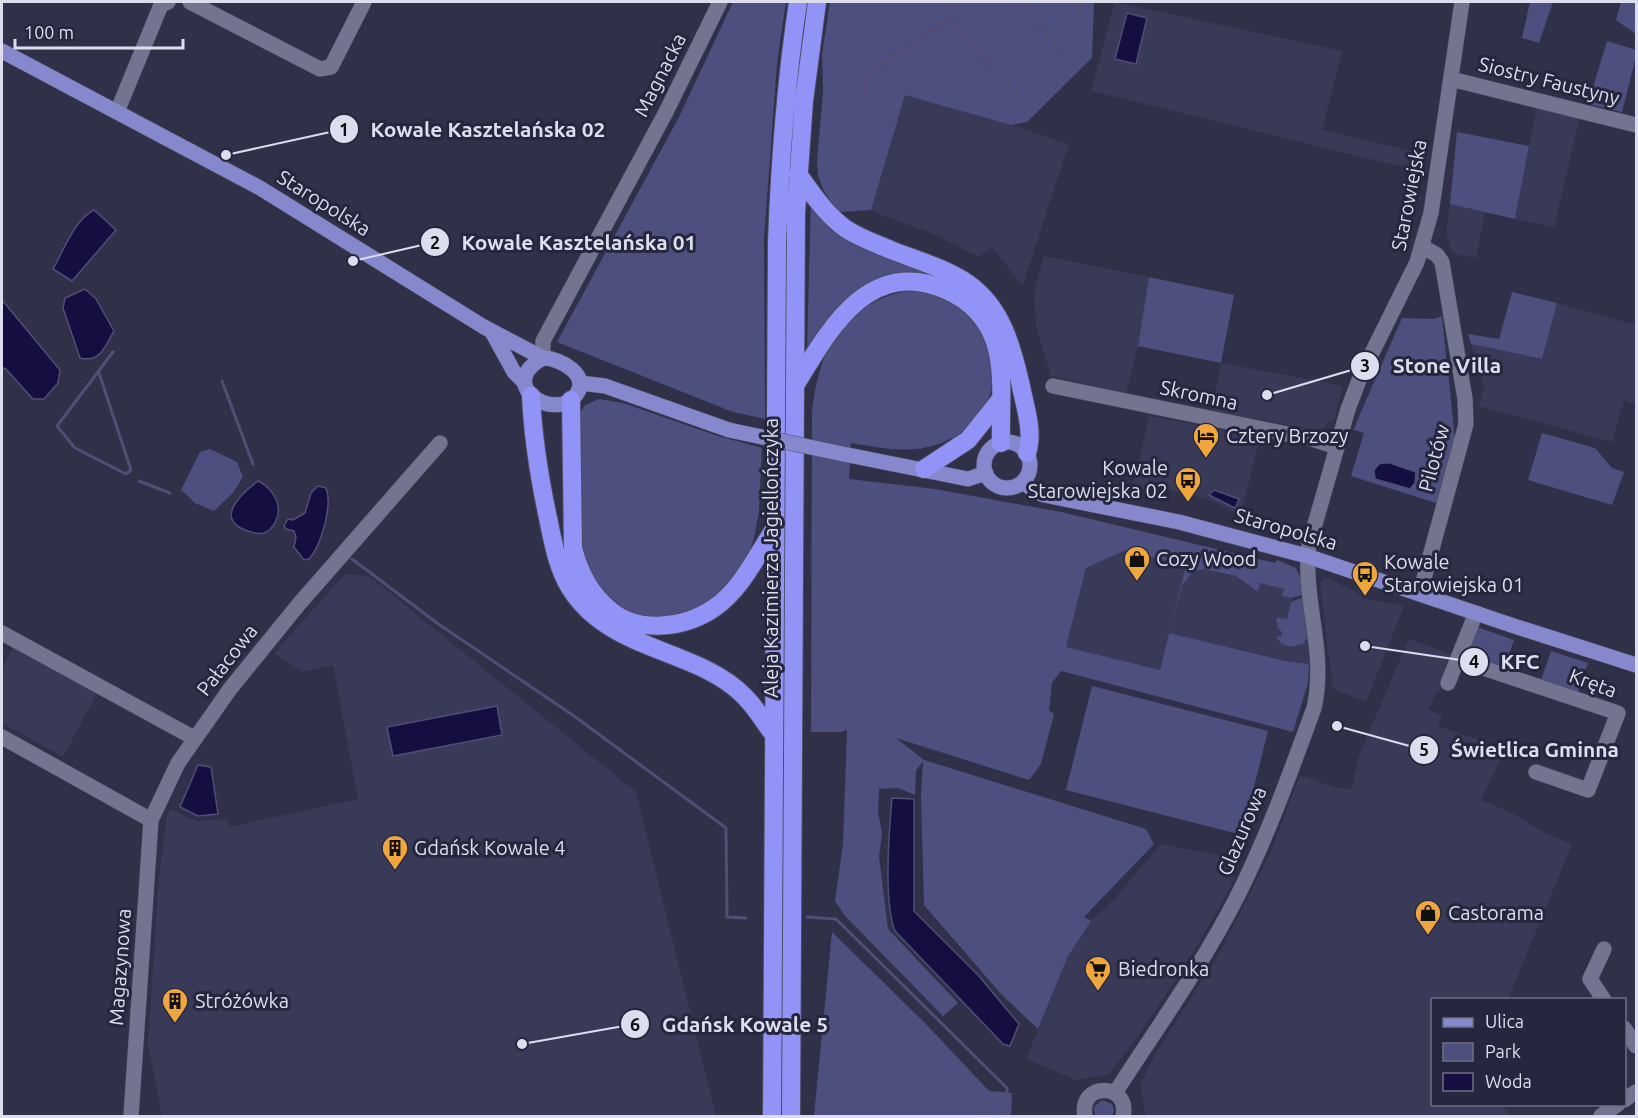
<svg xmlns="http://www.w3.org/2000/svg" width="1638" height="1118" font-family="Ubuntu,sans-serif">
  <rect width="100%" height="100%" fill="#303149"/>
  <path fill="#393a57" d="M1115,2L1342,51L1322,130L1426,154L1424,172L1091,91Z
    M905,94L1011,125L1069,144L1023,284L1020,282L992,247L979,257L934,234L881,215L871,210Z
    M1537,106L1580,117L1554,227L1515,219Z
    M1450,204L1485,212L1476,258L1453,254L1446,233Z
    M1044,256L1149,277L1138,346L1126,393L1051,376L1036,326L1034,292Z
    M1557,303L1636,325V404L1624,400L1612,442L1479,406L1484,386L1471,344L1542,359Z
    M1221,363L1343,386L1333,423L1328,422L1322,431L1212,411Z
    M1149,416L1246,434L1245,438L1259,441L1241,515L1210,500L1167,489H1142L1140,493H1132Z
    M1124,551L1186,565L1182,583L1193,572L1204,569L1236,576L1257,592L1260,583L1284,589L1282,596L1292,598L1287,620L1277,617L1282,631L1281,637L1276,636L1305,641L1307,638L1309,664L1285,661L1169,633L1160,671L1066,647L1086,568Z
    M345,574L369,576L636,792L716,1116H162L148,1044L159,877L167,816L170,809L196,821L226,819L229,827L358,799L333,665L303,672L274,653Z
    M1325,577L1361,595V598L1404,606L1366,702L1333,689L1320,583Z
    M1409,639L1454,655L1444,683L1433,699L1428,709L1442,716L1438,726L1505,749L1481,800L1514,814L1545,833L1572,844L1508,999L1432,1000V1104L1502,1105L1510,1116H1146L1140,1085L1157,1051L1218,956L1270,854L1300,775L1337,788L1352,789L1358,758Z
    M15,644L91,687L96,695L63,757L2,723V669Z
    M1161,844L1231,858L1237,867L1230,888L1190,958L1140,1033L1109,1074L1081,1079L1079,1081L1026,1059L1068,956L1091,921L1118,895Z"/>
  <path fill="#4d4f7f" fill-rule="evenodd" d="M733,2H786L777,63L764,239L765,419L733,412L557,342L678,119Z
    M830,2H1094L1092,58L1027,122L1011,125L905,95L871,210L840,212L831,202L823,189L818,175L817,161L823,92L822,54Z
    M1530,2H1553L1539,43L1522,38Z
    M1621,2H1636V34L1616,20Z
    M1607,41L1636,50V57L1622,112L1588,104Z
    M1457,132L1529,146L1515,219L1450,204Z
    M811,195L819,211L940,278C875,265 836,298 807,352Z
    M1149,277L1234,295L1221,363L1138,346Z
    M906,291C939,292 976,308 988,343C990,350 990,359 991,366C992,377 992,388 989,398C984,413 966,432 954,441L952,438C917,456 888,449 851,443L849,479L935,489L1061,512L1275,563L1277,560L1296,568L1300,577L1302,595L1292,598L1282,596L1284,589L1260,583L1258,592L1236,576L1204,569L1193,572L1182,585L1169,633L1285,661L1309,664L1308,683L1293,732L1061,671L1052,683L1049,710L1054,714L1041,764L1029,780L896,738L924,760L1146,829L1154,844L1084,917L1091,921L1068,956L1038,1029L1001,994L924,905L921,796L923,761L916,771L915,795L898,788L879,789L878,812L882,833L879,857L888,929L958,1003L943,1016L845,916L835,901L843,844L847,730L841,732H811L812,414C818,352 841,305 906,291ZM1124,551L1186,565L1160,670L1066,647L1086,568Z
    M1512,292L1557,303L1542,359L1471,344L1468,334L1499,339Z
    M1442,316L1447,366L1450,369L1448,371L1455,441L1439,504L1351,476L1364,433L1354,430L1357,421L1402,318L1434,319Z
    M599,399L623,403L718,436L762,448L759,512L754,538L747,559L738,574L710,604L668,620L630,614L600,592L582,558L578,416L585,405Z
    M1542,433L1595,448L1612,468L1624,472L1612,505L1528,480Z
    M210,449L237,462L243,477L233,493L214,511L195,503L181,490L200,452Z
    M1303,597L1307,638L1303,644C1291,648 1282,648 1276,636L1281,637L1282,632L1277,627L1278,623L1276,622L1277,617L1287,619L1291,602Z
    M1477,627L1514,640L1503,671L1467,658Z
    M1551,651L1588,663L1577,695L1540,683Z
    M1092,686L1268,731L1242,835L1066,790Z
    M832,932L925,1023L989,1091L1012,1093L1011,1116H814Z
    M1102,1100L1112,1104L1114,1111L1112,1116H1095L1094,1107Z"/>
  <path fill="#150f41" stroke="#514d75" stroke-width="1.5" d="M1127,13L1147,18L1136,64L1115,59Z
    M94,210L116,230L72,281L53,269C64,250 74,220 94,210Z
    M85,289L96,299L114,331C105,346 101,363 80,358L63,308L65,298Z
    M2,300L60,370L58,383L44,399H33L5,368L2,370Z
    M1383,463H1390L1416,472L1415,483L1410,489L1375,479L1374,470L1379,464Z
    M258,481C267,485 276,495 278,506C280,516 274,529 264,533C258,535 251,532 245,530C214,518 243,492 258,481Z
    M318,486L326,488C333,505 321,546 309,559L304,560L294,547L296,537L294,531L286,529L284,526L288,519L293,520L305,513L311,493Z
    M1214,490L1239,499L1235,508L1209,495Z
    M497,706L502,735L393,756L387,727Z
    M198,765L211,767L218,814L198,816L180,807Z
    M892,798L914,799V911L978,975L1019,1024L1010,1046L1003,1044L895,931C883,902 889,831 892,798Z"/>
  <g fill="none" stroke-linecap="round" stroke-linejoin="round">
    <path stroke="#514d75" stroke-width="3" d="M1021,2L1064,55
      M948,18L1018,95
      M1078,47V2
      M865,96L866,75L948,18L957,2
      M99,373L131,470L126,474L75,448L57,426L113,352
      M222,381L253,464
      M139,481L170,493
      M352,559L437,623L574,716L726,828L727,917L746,918
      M807,917L836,919L1007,1088V1116"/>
    <g stroke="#4b4c60" stroke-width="16">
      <path id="minor" d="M190,2L320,69L331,67L364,2
        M1451,79L1636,125
        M117,112L161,5L168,2
        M1423,247L1437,255L1442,262L1465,399L1466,424L1423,582
        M543,358V341L666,112L720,2
        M1053,386L1312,439L1336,447
        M2,633L194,738
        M1459,660L1618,713L1588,790L1536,772
        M1448,683L1476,613
        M2,737L151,820
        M1604,949L1590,979L1604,1000
        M1624,1028L1636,1046
        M1115,1093C1157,1028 1203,964 1238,895C1268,835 1291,771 1314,708C1327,651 1302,600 1309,545L1348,409L1361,375L1417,262L1431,213L1462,2
        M1624,1100L1636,1092
        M131,1116L151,820L178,763L230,689L299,604L440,443
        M1085,1116C1078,1081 1131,1083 1123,1116
        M1601,1116L1618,1104"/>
    </g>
    <g stroke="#4b4c60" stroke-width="16">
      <path id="major" d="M2,51L260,188L484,327L543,358
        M492,332L514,372L524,382
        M543,358C560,358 591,375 576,395C556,423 494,385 543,358Z
        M580,383L605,386L729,430
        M984 465a23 23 0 1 1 46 0a23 23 0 1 1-46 0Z
        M843,454L968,479L986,473
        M1023,482L1036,492L1044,495L1179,522L1307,556L1514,626L1636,665"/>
    </g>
    <g stroke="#4b4c60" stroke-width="20">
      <path id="highway" d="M798,174C811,192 824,212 842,226C856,237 875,243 891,250C916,260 945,268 967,283C1002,307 1012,347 1021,386C1025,407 1034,432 1027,453
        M796,384C829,330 869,256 946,290C969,300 987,318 995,342C1005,373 1000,411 1001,443
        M531,396C533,439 539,476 548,518C553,542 557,567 570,588C585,612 608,628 633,639C669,656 714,666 743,695C755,706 764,722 774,735
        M571,400L573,548C579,572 590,594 610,610C638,634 685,628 714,608C741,590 757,555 775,528
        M924,469L968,440L1000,400
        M772,1116L777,242C780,161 786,81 798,2
        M791,1116L796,213L804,101L817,2"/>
    </g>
    <use href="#minor" stroke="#737590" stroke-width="15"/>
    <use href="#major" stroke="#8588cd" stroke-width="15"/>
    <use href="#highway" stroke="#9194f6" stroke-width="18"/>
    <g stroke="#4b4c60" stroke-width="16" stroke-linecap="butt">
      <path id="major-bridge" d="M729,430L843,454"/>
    </g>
    <use href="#major-bridge" stroke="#8588cd" stroke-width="15"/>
  </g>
  <defs>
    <g id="hotel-pin" transform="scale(1.35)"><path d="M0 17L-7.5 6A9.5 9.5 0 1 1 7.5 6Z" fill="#f0a63f" stroke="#26273e"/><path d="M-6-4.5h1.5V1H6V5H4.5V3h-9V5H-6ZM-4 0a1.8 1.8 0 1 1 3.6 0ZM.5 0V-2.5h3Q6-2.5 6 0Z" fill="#111"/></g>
    <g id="bus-pin" transform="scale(1.35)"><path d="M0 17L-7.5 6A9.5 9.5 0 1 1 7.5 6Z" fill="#f0a63f" stroke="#26273e"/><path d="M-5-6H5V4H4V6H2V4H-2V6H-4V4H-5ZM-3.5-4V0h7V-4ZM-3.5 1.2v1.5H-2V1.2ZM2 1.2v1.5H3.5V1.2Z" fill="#111"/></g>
    <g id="shop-pin" transform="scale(1.35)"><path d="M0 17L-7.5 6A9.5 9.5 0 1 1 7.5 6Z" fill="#f0a63f" stroke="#26273e"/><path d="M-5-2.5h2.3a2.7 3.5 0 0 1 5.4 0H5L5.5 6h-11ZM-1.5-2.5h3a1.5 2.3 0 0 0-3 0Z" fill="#111"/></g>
    <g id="building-pin" transform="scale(1.35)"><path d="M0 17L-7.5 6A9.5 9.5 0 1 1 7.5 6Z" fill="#f0a63f" stroke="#26273e"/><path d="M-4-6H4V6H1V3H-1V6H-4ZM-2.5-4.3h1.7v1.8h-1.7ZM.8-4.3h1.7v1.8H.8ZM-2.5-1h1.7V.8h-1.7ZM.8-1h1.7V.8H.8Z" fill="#111"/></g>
    <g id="supermarket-pin" transform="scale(1.35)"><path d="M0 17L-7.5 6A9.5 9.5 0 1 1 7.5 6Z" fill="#f0a63f" stroke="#26273e"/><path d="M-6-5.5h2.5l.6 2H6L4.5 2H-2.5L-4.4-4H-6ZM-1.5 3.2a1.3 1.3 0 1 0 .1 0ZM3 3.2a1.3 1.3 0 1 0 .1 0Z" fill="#111"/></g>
  </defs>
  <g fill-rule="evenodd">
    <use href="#hotel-pin" x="1206" y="436"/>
    <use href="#bus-pin" x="1188" y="480"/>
    <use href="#shop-pin" x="1137" y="559"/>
    <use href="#bus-pin" x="1365" y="574"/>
    <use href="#building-pin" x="395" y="848"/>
    <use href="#shop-pin" x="1428" y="913"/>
    <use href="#supermarket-pin" x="1098" y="969"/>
    <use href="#building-pin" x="175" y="1001"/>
  </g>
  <g text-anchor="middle" stroke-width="6" stroke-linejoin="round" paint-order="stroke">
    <g font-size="20" fill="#dcdeed" stroke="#26273e">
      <text transform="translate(660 75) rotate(-63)" y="7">Magnacka</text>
      <text transform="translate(1549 81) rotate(14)" y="7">Siostry Faustyny</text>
      <text transform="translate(1409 195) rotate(-79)" y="7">Starowiejska</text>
      <text transform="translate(324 203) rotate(32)" y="7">Staropolska</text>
      <text transform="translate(1199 395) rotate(12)" y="7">Skromna</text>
      <text transform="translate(1434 458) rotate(-75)" y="7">Pilotów</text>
      <text transform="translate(1286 529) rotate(16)" y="7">Staropolska</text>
      <text transform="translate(771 558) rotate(-90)" y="7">Aleja Kazimierza Jagiellończyka</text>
      <text transform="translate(227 660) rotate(-52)" y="7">Pałacowa</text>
      <text transform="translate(1593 683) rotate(20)" y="7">Kręta</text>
      <text transform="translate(1242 831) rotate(-67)" y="7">Glazurowa</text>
      <text transform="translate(120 967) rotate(-86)" y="7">Magazynowa</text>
    </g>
    <g font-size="20" fill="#dcdeed" stroke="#26273e" text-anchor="start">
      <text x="1226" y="443">Cztery Brzozy</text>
      <text x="1168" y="475" text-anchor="end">Kowale<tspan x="1168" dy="23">Starowiejska 02</tspan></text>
      <text x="1156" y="566">Cozy Wood</text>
      <text x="1384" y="569">Kowale<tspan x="1384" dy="23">Starowiejska 01</tspan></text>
      <text x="414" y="855">Gdańsk Kowale 4</text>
      <text x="1448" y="920">Castorama</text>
      <text x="1118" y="976">Biedronka</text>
      <text x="195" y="1008">Stróżówka</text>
    </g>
  </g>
  <path fill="none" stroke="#dcdeed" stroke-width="2" d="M226 155L344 129M353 261L435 242M1267 395L1365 366M1365 646L1474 662M1337 726L1424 750M522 1044L635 1024"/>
  <g fill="#dcdeed" stroke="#26273e" stroke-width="2">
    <circle cx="226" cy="155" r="6"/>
    <circle cx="353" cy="261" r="6"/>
    <circle cx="1267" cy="395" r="6"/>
    <circle cx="1365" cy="646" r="6"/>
    <circle cx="1337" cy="726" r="6"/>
    <circle cx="522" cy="1044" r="6"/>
    <circle cx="344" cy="129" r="15"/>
    <circle cx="435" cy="242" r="15"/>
    <circle cx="1365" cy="366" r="15"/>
    <circle cx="1474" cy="662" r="15"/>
    <circle cx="1424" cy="750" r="15"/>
    <circle cx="635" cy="1024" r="15"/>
  </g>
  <g font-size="18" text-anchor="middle" font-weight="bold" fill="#111">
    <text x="344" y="136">1</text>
    <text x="435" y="249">2</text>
    <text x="1365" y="372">3</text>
    <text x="1474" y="668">4</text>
    <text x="1424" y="756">5</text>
    <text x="635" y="1031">6</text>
  </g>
  <g font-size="21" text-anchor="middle" font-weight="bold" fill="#dcdeed" stroke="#26273e" stroke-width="6" stroke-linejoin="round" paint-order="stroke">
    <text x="488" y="137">Kowale Kasztelańska 02</text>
    <text x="579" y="250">Kowale Kasztelańska 01</text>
    <text x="1447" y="373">Stone Villa</text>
    <text x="1520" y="669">KFC</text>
    <text x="1535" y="757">Świetlica Gminna</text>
    <text x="745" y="1032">Gdańsk Kowale 5</text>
  </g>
  <rect width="1638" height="1118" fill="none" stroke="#dcdeed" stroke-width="6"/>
  <rect x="1431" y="998" width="195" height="108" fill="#26273e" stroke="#6f7084" stroke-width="1.5"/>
  <rect x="1443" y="1018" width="30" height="9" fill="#8588cd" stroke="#6f7084" stroke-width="1.5"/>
  <text x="1485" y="1028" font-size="18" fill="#dcdeed">Ulica</text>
  <rect x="1443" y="1043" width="30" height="18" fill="#4d4f7f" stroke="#6f7084" stroke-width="1.5"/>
  <text x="1485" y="1058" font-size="18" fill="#dcdeed">Park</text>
  <rect x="1443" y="1073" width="30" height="18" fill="#150f41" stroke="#6f7084" stroke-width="1.5"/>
  <text x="1485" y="1088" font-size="18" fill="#dcdeed">Woda</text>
  <path d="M15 39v9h168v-9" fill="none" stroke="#dcdeed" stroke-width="3"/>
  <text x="24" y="39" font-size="18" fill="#dcdeed" stroke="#26273e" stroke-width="4.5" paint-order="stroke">100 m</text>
</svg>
